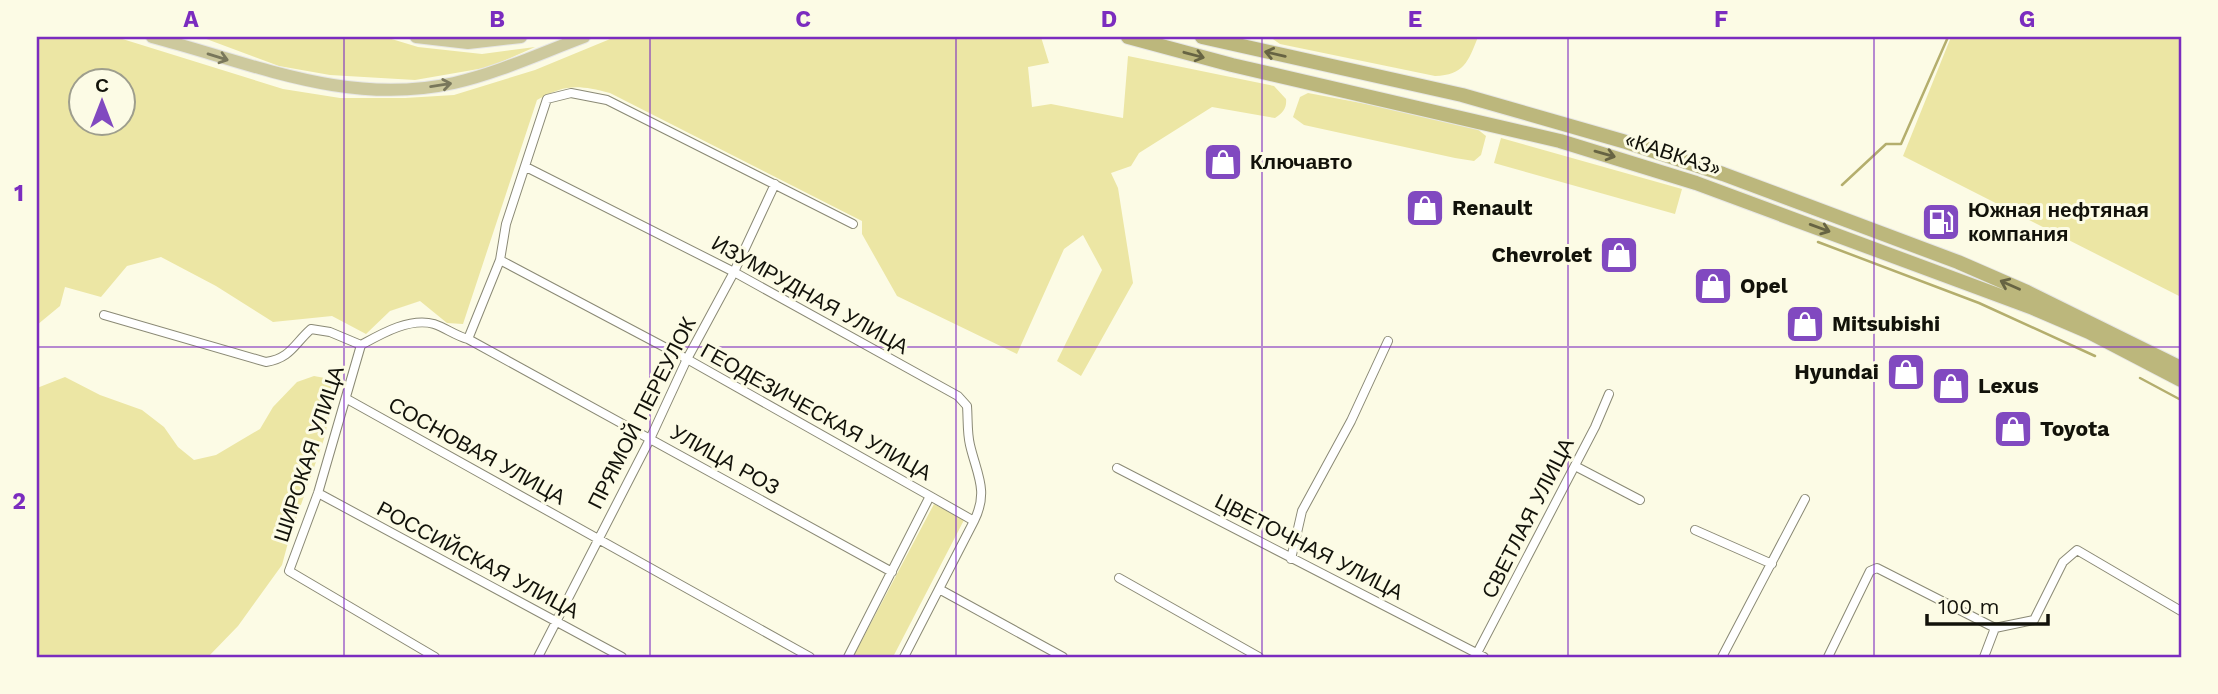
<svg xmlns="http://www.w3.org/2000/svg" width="2218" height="694" font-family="'Work Sans',sans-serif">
  <rect width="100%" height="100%" fill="#fcfbe5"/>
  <path fill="#ece6a4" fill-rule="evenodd" d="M37,37H116L283,89L340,98H405L454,95L535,70L615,37H1041L1049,63L1028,67L1032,107L1051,104L1123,118L1128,56L1274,86L1286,99C1287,108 1283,113 1275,118L1212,107L1139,153L1131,166L1111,173L1118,188L1133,283L1081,376L1057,361L1102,270L1083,235L1064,249L1017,354L897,296L862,234V221L610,93C578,85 566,84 537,100L463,324L447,323L420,301L390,311L366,334L332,316L273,322L216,286L161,257L127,266L101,297L65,287L60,306L37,325ZM80,80H122V122H80Z
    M201,37H385L418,47L482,54L535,47L490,67L415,80L330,75L279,66Z
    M1270,37H1478C1468,62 1464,75 1435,76L1280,44Z
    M1951,37H2181V297L1903,156Z
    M1308,93L1462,122L1476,128L1486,136L1481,155L1474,161L1455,158L1304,125L1293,117L1300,97Z
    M1501,138L1682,189L1675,214L1494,163Z
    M314,376L330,379L333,400L324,439L289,539L282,565L238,626L208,657H37V388L65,377L100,395L142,410L164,427L178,447L194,460L216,455L260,429L273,407L297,382Z
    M934,504L964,520L893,657H853Z"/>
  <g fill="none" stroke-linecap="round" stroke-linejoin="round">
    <path stroke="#b4ae6d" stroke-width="2.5" d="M1842,185L1886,144H1901L1948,37
      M1818,242L1979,303L2095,356
      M2140,378L2181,400"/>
    <g stroke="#8a8975" stroke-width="10">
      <path id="minor" d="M526,167L734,272L958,396L967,406C968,419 967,433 970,445C977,475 989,491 974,521
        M500,260L687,359L930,496
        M104,315L266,362C291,358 294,344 311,329L330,332L361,345C381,334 410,317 434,324C446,328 456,336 468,339L500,260L506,224L547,99L571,93L607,100L853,224
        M468,339L892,572
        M361,345L318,493L289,571L435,657
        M347,399L810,657
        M1575,466L1640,500
        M1117,468L1484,657
        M318,493L622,657
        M1695,530L1772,564
        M1291,559L1302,511L1351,421L1388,341
        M1119,578L1259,657
        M939,589L1063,657
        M538,657L650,439L687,359L734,272L775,184
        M848,657L930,496L974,521L904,657
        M1475,657L1595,427L1609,394
        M1722,657L1805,499
        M1828,657L1870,571L1877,568L1995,628L2034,620L2063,562L2077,550L2181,611
        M1984,657L1995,628"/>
    </g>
    <g stroke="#e7e7e6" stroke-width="14">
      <path id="primary" d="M152,37C252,63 348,107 454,83C498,73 541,53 584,37
        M416,37L468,43L521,37"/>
    </g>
    <g stroke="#e7e7e6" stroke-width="16">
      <path id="trunk" d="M1128,37L1232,65L1560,141L1696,183L2033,308L2089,332L2181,380
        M1202,37L1462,95L1626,142L1723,174L1958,262L2027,292L2181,368"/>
    </g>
    <use href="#minor" stroke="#fff" stroke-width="8"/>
    <use href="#primary" stroke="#cdc99d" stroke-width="12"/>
    <use href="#trunk" stroke="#bcb77c" stroke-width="14"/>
  </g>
  <defs><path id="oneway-shaft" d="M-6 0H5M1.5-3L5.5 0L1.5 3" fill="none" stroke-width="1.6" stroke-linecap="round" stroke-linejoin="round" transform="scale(1.75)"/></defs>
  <g stroke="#676443">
    <use href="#oneway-shaft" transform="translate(1275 54) rotate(-167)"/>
    <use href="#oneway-shaft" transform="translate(1194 55) rotate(15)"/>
    <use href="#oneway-shaft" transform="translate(1605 154) rotate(16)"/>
    <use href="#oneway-shaft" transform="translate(1820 228) rotate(20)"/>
    <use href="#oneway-shaft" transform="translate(2010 285) rotate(-156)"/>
  </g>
  <g stroke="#79775b">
    <use href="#oneway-shaft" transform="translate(218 57) rotate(17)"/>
    <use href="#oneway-shaft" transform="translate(441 85) rotate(-9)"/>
  </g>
  <path fill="none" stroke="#7b2cbf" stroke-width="2" stroke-opacity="0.55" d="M344,37V657M650,37V657M956,37V657M1262,37V657M1568,37V657M1874,37V657M37,347H2181"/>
  <defs>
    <g id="shop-square" transform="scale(2.0125)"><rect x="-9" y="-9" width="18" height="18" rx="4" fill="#8149c0" stroke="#fcfbe5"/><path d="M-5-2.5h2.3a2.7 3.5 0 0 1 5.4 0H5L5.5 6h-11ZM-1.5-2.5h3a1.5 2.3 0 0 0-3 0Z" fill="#fff"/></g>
    <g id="fuel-square" transform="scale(2.0125)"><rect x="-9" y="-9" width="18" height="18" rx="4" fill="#8149c0" stroke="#fcfbe5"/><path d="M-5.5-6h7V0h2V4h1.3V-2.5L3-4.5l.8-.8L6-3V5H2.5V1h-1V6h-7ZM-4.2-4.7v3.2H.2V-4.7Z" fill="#fff"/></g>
  </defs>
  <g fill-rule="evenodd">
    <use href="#shop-square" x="1223" y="162"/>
    <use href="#shop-square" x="1425" y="208"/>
    <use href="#fuel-square" x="1941" y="222"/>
    <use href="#shop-square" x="1619" y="255"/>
    <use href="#shop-square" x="1713" y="286"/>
    <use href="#shop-square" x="1805" y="324"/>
    <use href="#shop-square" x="1906" y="372"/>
    <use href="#shop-square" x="1951" y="386"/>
    <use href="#shop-square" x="2013" y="429"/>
  </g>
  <g text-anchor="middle" stroke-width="6" stroke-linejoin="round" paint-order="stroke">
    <g font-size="21" fill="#12120a" stroke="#fcfbe5">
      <text transform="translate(1673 154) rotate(18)" y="7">«КАВКАЗ»</text>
      <text transform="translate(810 295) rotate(29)" y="7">ИЗУМРУДНАЯ УЛИЦА</text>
      <text transform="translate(816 412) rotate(29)" y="7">ГЕОДЕЗИЧЕСКАЯ УЛИЦА</text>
      <text transform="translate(642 413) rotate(-63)" y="7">ПРЯМОЙ ПЕРЕУЛОК</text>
      <text transform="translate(477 451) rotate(29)" y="7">СОСНОВАЯ УЛИЦА</text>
      <text transform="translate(309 454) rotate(-72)" y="7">ШИРОКАЯ УЛИЦА</text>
      <text transform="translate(725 460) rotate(29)" y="7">УЛИЦА РОЗ</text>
      <text transform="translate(1528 518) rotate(-63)" y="7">СВЕТЛАЯ УЛИЦА</text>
      <text transform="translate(1309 547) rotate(27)" y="7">ЦВЕТОЧНАЯ УЛИЦА</text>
      <text transform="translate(478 560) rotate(28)" y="7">РОССИЙСКАЯ УЛИЦА</text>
    </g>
    <g font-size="21" font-weight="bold" fill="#12120a" stroke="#fcfbe5" text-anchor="start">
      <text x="1250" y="169">Ключавто</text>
      <text x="1452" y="215">Renault</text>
      <text x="1968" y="217">Южная нефтяная<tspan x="1968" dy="24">компания</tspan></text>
      <text x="1592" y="262" text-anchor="end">Chevrolet</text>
      <text x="1740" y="293">Opel</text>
      <text x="1832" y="331">Mitsubishi</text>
      <text x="1879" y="379" text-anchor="end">Hyundai</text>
      <text x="1978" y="393">Lexus</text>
      <text x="2040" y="436">Toyota</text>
    </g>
  </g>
  <rect width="2218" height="694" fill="none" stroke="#fcfbe5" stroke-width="77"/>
  <g transform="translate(102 102)"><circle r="33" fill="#fcfbe5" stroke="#9e9e8d" stroke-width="2"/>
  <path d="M0-5L12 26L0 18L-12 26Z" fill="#8149c0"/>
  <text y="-10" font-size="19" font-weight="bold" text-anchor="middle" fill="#12120a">С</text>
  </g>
  <path d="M1927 614v10h121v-10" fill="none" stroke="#12120a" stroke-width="3.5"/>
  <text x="1938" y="614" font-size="21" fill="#12120a" stroke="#fcfbe5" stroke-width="5" paint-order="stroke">100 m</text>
  <rect x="38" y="38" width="2142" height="618" fill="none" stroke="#7b2cbf" stroke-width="2.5"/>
  <g font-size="23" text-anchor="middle" font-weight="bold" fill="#7b2cbf">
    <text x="191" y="27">A</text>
    <text x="497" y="27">B</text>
    <text x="803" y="27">C</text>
    <text x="1109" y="27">D</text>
    <text x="1415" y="27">E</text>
    <text x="1721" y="27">F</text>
    <text x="2027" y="27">G</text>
    <text x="19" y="201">1</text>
    <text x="19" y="509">2</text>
  </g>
</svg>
